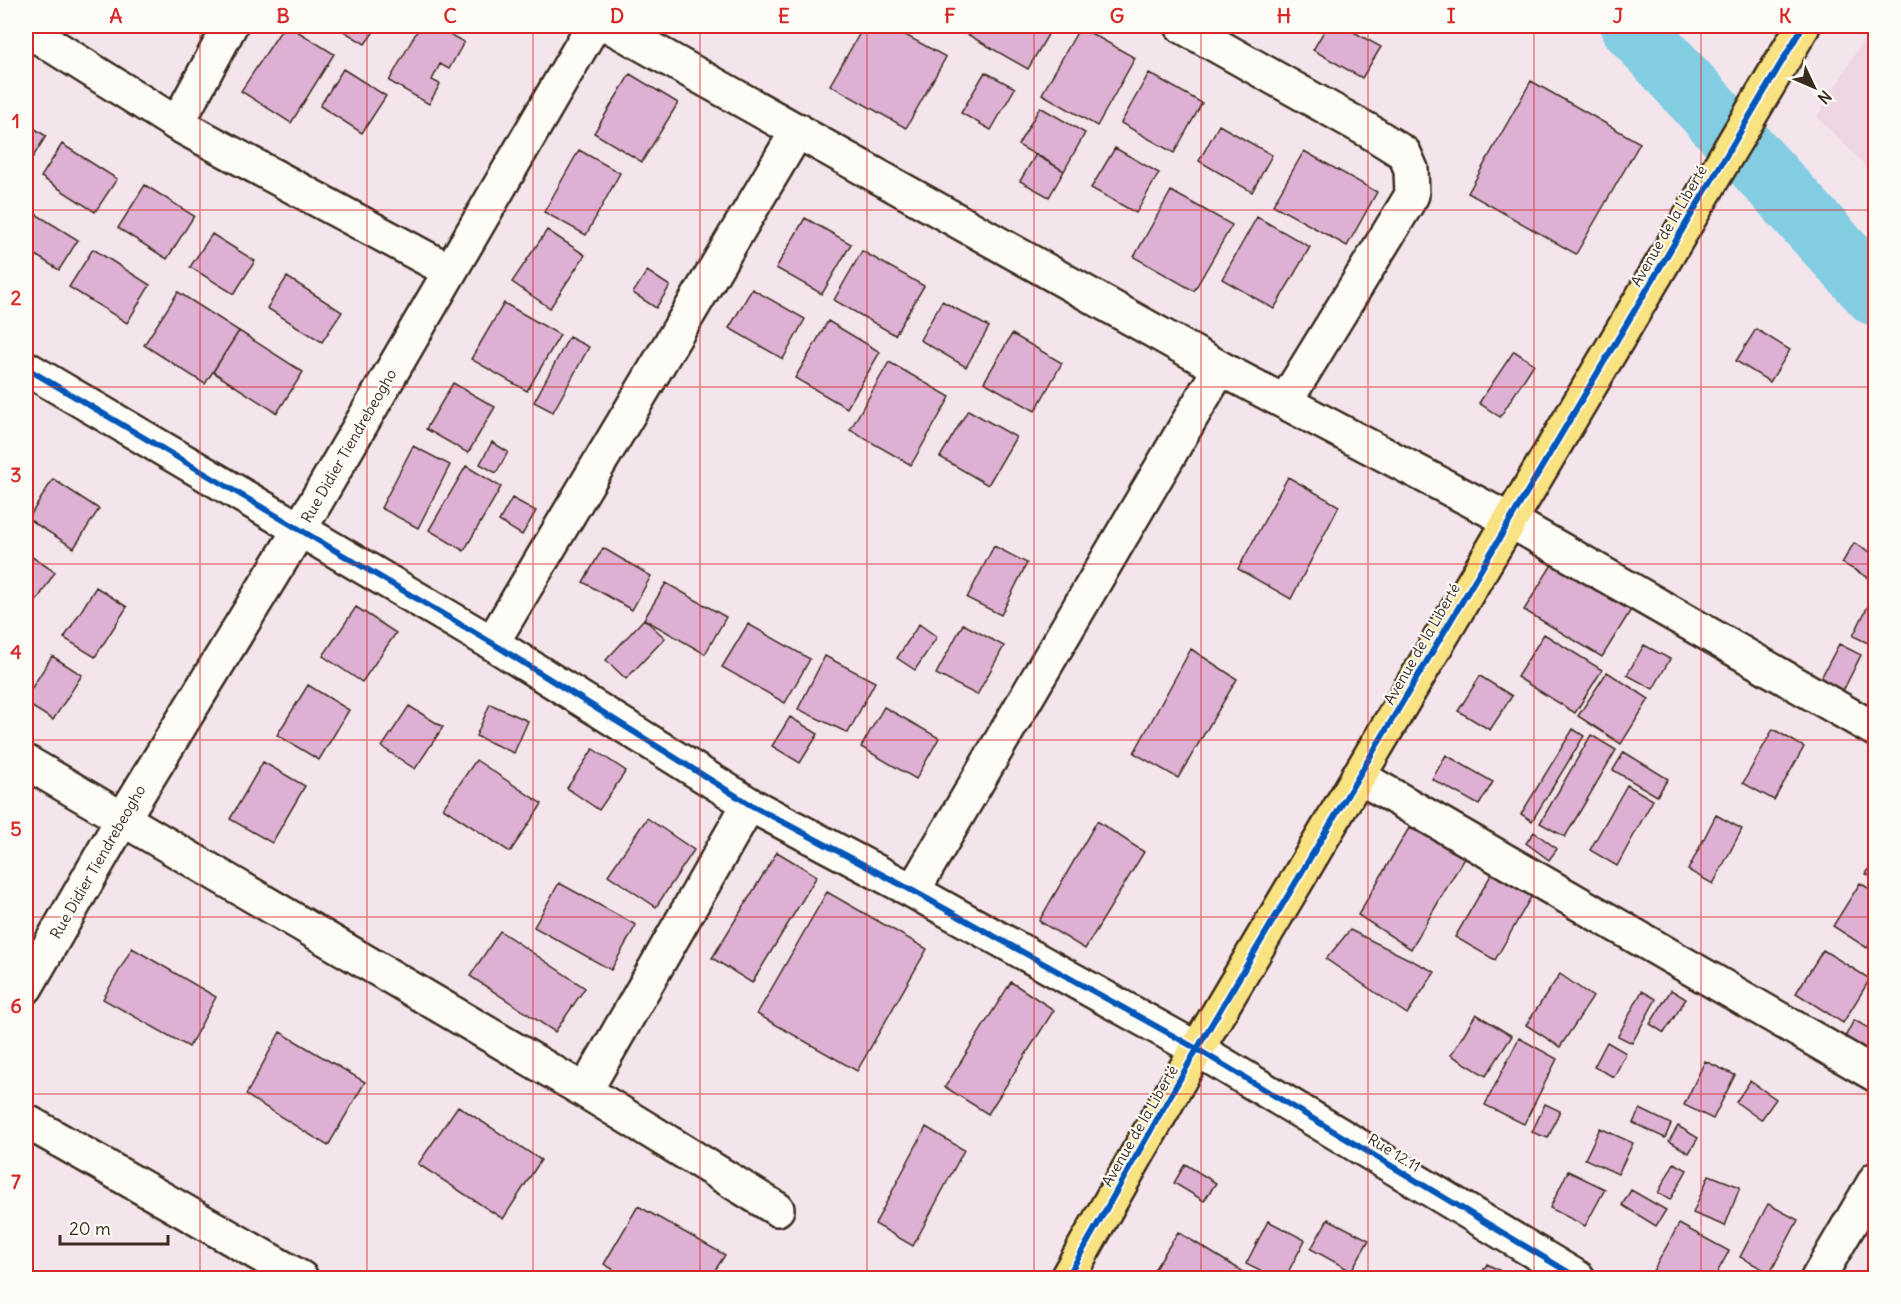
<svg xmlns="http://www.w3.org/2000/svg" width="1901" height="1304" font-family="Delius,sans-serif">
  <rect width="100%" height="100%" fill="#f4e5ec"/>
  <filter id="ink" filterUnits="userSpaceOnUse"><feTurbulence type="fractalNoise" baseFrequency=".0167" numOctaves="2"/><feDisplacementMap in="SourceGraphic" scale="12" xChannelSelector="R" yChannelSelector="G"/><feConvolveMatrix kernelMatrix="1 2 1 2 8 2 1 2 1" color-interpolation-filters="sRGB"/></filter>
  <g filter="url(#ink)">
    <path fill="#edd5e4" d="M1872,26H1876L1875,175L1817,117Z"/>
    <g fill="none" stroke-linecap="round" stroke-linejoin="round">
      <path stroke="#83cde3" stroke-width="64" d="M1632,26L1876,294"/>
    </g>
    <path fill="#deb0d3" stroke="#3b2a1e" stroke-width="1.5" d="M284,26H289L334,54L291,123L241,91Z
      M335,26H378L365,44Z
      M420,26H434L464,42L449,69L440,64L432,80L440,84L429,104L389,81Z
      M864,26H889L946,57L906,128L830,85Z
      M969,26H1053L1028,69L965,33Z
      M1327,26H1343L1381,47L1362,78L1313,50Z
      M1080,27L1135,58L1097,126L1042,94Z
      M343,69L386,96L362,133L320,106Z
      M985,72L1015,88L991,130L961,113Z
      M1149,73L1202,103L1174,153L1121,123Z
      M630,74L678,103L642,162L594,133Z
      M1531,81L1640,143L1576,254L1468,193Z
      M1040,107L1085,133L1064,171L1018,145Z
      M26,123L46,136L26,168Z
      M1219,125L1272,155L1252,192L1199,161Z
      M62,144L117,179L95,212L41,177Z
      M1115,148L1159,173L1136,213L1091,188Z
      M579,150L620,173L586,235L544,212Z
      M1304,151L1377,192L1347,246L1273,205Z
      M1036,154L1064,171L1049,197L1020,181Z
      M145,185L194,216L167,259L118,228Z
      M1171,191L1232,225L1194,291L1134,257Z
      M26,208L78,240L59,270L26,249Z
      M1257,217L1310,247L1274,309L1222,279Z
      M805,218L851,244L822,294L776,268Z
      M547,230L585,255L550,308L512,282Z
      M212,234L255,261L234,294L190,267Z
      M93,249L150,285L127,323L69,287Z
      M862,251L924,286L895,335L834,300Z
      M647,271L670,286L656,308L633,293Z
      M287,277L342,312L322,342L267,308Z
      M752,289L805,319L783,359L729,328Z
      M178,292L239,331L205,384L144,345Z
      M942,301L989,327L966,367L920,340Z
      M504,303L560,335L527,391L471,359Z
      M828,321L880,352L847,408L795,378Z
      M1756,329L1790,350L1770,382L1736,361Z
      M239,331L303,372L277,413L213,372Z
      M1012,334L1062,363L1035,411L984,382Z
      M569,337L589,347L553,412L534,402Z
      M1514,351L1534,364L1500,417L1479,403Z
      M889,362L950,397L911,465L850,430Z
      M453,383L495,407L468,453L426,429Z
      M968,410L1016,437L988,485L940,457Z
      M492,442L508,452L496,473L480,464Z
      M413,446L450,465L418,528L381,508Z
      M466,466L501,487L464,551L429,530Z
      M1288,477L1339,506L1291,599L1238,569Z
      M53,479L99,509L74,548L28,519Z
      M512,498L536,511L522,535L499,521Z
      M1854,543L1876,555V567L1869,578L1842,563Z
      M994,546L1027,563L1001,615L967,598Z
      M603,548L651,576L632,610L583,582Z
      M26,553L55,572L27,616L26,615Z
      M1556,558L1634,605L1602,657L1524,610Z
      M666,583L726,617L705,654L644,619Z
      M96,587L127,607L95,657L64,638Z
      M1869,604L1876,607V628L1868,643L1853,636Z
      M356,607L396,633L362,682L323,656Z
      M644,619L665,638L626,679L606,660Z
      M748,624L810,659L785,703L722,667Z
      M919,624L937,637L915,670L897,658Z
      M963,624L1004,646L977,695L936,674Z
      M1544,634L1602,670L1575,713L1517,677Z
      M1839,644L1861,655L1843,691L1820,680Z
      M1644,645L1670,659L1653,689L1627,675Z
      M1191,649L1237,679L1178,778L1134,753Z
      M52,656L82,675L53,720L26,703V697Z
      M825,656L875,682L848,733L798,709Z
      M1607,672L1649,699L1621,744L1578,716Z
      M1480,676L1512,696L1490,730L1458,711Z
      M308,685L349,710L319,760L277,735Z
      M490,704L528,721L514,753L476,736Z
      M409,706L443,727L415,769L382,747Z
      M884,707L939,738L916,779L861,747Z
      M790,717L818,734L800,763L772,746Z
      M1573,729L1584,736L1532,821L1521,814Z
      M1773,729L1804,747L1774,800L1743,783Z
      M1591,735L1616,750L1565,837L1540,823Z
      M593,749L626,771L599,810L567,788Z
      M1624,752L1668,779L1657,796L1613,770Z
      M1446,755L1493,782L1479,805L1432,779Z
      M476,760L542,804L510,852L443,808Z
      M263,762L305,786L272,843L230,819Z
      M1627,785L1653,800L1617,866L1590,850Z
      M1716,815L1742,829L1713,884L1688,870Z
      M647,818L694,850L656,907L608,875Z
      M1097,821L1144,852L1085,949L1039,921Z
      M1409,828L1467,853L1411,949L1358,915Z
      M1534,832L1557,849L1549,860L1526,843Z
      M777,852L817,876L752,983L712,958Z
      M1876,857V879L1866,874Z
      M1495,868L1535,890L1495,960L1455,937Z
      M559,883L636,925L611,970L534,927Z
      M1860,883L1876,893V935L1867,948L1833,926Z
      M827,892L927,949L857,1071L757,1014Z
      M1350,930L1435,972L1407,1014L1326,959Z
      M500,931L585,988L555,1032L470,976Z
      M132,948L216,997L189,1047L103,999Z
      M1823,950L1870,979L1843,1023L1796,993Z
      M1560,974L1593,997L1560,1047L1526,1025Z
      M1011,982L1054,1010L988,1114L945,1087Z
      M1671,990L1686,999L1664,1033L1650,1024Z
      M1642,991L1656,999L1632,1043L1618,1036Z
      M1476,1014L1512,1036L1486,1076L1451,1055Z
      M1854,1020L1876,1032V1055L1845,1037Z
      M280,1032L365,1082L328,1146L246,1095Z
      M1519,1038L1557,1059L1524,1124L1485,1105Z
      M1607,1042L1626,1053L1614,1077L1594,1067Z
      M1705,1061L1735,1075L1713,1119L1684,1105Z
      M1750,1081L1776,1099L1761,1120L1736,1102Z
      M1545,1104L1560,1111L1548,1138L1532,1132Z
      M458,1106L541,1160L503,1219L418,1164Z
      M1640,1109L1671,1124L1665,1138L1633,1123Z
      M1678,1126L1698,1138L1689,1153L1669,1141Z
      M926,1127L964,1150L913,1246L875,1224Z
      M1600,1128L1633,1143L1618,1174L1585,1159Z
      M1674,1163L1687,1170L1670,1200L1658,1193Z
      M1185,1164L1216,1183L1204,1201L1174,1183Z
      M1568,1171L1605,1189L1585,1226L1550,1208Z
      M1709,1175L1740,1187L1725,1226L1693,1213Z
      M1631,1190L1666,1210L1656,1226L1622,1205Z
      M1768,1204L1798,1220L1770,1273L1740,1257Z
      M638,1206L725,1255L710,1278H627L604,1264Z
      M1328,1219L1369,1240L1351,1271L1311,1249Z
      M1268,1221L1305,1240L1285,1278H1274L1246,1264Z
      M1679,1224L1729,1251L1714,1278H1662L1652,1273Z
      M1178,1232L1252,1277L1251,1278H1149Z
      M1487,1264L1514,1278H1479Z"/>
    <g fill="none" stroke-linecap="round" stroke-linejoin="round">
      <g stroke="#3b2a1e" stroke-width="38">
        <path id="minor" d="M610,26L1220,368L1509,520L1876,730
          M1182,26L1369,131L1404,153L1411,169L1412,195L1285,402
          M26,29L177,124L450,271
          M177,124L230,26
          M26,368L492,643L749,804L913,891L1197,1049L1578,1278
          M492,643L798,130
          M26,762L585,1091L777,1209
          M1358,776L1876,1075
          M913,891L1220,368
          M26,987L122,820L300,529L593,26
          M585,1091L749,804
          M26,1121L301,1278
          M1818,1278L1876,1179"/>
      </g>
      <g stroke="#3b2a1e" stroke-width="38">
        <path id="major" d="M1067,1278L1197,1049L1803,26"/>
      </g>
      <use href="#minor" stroke="#fdfcf7" stroke-width="33"/>
      <use href="#major" stroke="#f8e281" stroke-width="33"/>
      <g stroke="#fdfcf7" stroke-width="10">
        <path id="cycleway" d="M26,368L492,643L749,804L913,891L1197,1049L1578,1278
          M1067,1278L1197,1049L1803,26"/>
      </g>
      <use href="#cycleway" stroke="#0057b8" stroke-width="6"/>
    </g>
  </g>
  <path fill="none" stroke="#d62828" stroke-width="1.5" stroke-opacity="0.55" d="M200,26V1278M367,26V1278M533,26V1278M700,26V1278M867,26V1278M1034,26V1278M1201,26V1278M1368,26V1278M1534,26V1278M1701,26V1278M26,210H1876M26,387H1876M26,564H1876M26,740H1876M26,917H1876M26,1094H1876"/>
  <g text-anchor="middle" stroke-width="4.5" stroke-linejoin="round" paint-order="stroke">
    <g font-size="15" fill="#3b2a1e" stroke="#fdfcf7">
      <text transform="translate(1669 226) rotate(-60)" y="5">Avenue de la Liberté</text>
      <text transform="translate(349 446) rotate(-60)" y="5">Rue Didier Tiendrebeogho</text>
      <text transform="translate(1422 644) rotate(-60)" y="5">Avenue de la Liberté</text>
      <text transform="translate(98 862) rotate(-60)" y="5">Rue Didier Tiendrebeogho</text>
      <text transform="translate(1140 1126) rotate(-60)" y="5">Avenue de la Liberté</text>
      <text transform="translate(1394 1153) rotate(31)" y="5">Rue 12.11</text>
    </g>
  </g>
  <rect width="1901" height="1304" fill="none" stroke="#fdfcf7" stroke-width="66"/>
  <g transform="translate(1814 87) rotate(134)" stroke="#fdfcf7" stroke-width="4.5" paint-order="stroke">
  <path d="M0-4.5L10 22L0 15L-10 22Z" fill="#3b2a1e"/>
  <text y="-9" font-size="16" font-weight="bold" text-anchor="middle" fill="#3b2a1e">N</text>
  </g>
  <path d="M60 1235v9h108v-9" fill="none" stroke="#3b2a1e" stroke-width="3"/>
  <text x="69" y="1235" font-size="18" fill="#3b2a1e" stroke="#fdfcf7" stroke-width="4.5" paint-order="stroke">20 m</text>
  <rect x="33" y="33" width="1835" height="1238" fill="none" stroke="#d62828" stroke-width="2"/>
  <g font-size="20" text-anchor="middle" font-weight="bold" fill="#d62828">
    <text x="116" y="23">A</text>
    <text x="283" y="23">B</text>
    <text x="450" y="23">C</text>
    <text x="617" y="23">D</text>
    <text x="784" y="23">E</text>
    <text x="950" y="23">F</text>
    <text x="1117" y="23">G</text>
    <text x="1284" y="23">H</text>
    <text x="1451" y="23">I</text>
    <text x="1618" y="23">J</text>
    <text x="1785" y="23">K</text>
    <text x="16" y="128">1</text>
    <text x="16" y="305">2</text>
    <text x="16" y="482">3</text>
    <text x="16" y="659">4</text>
    <text x="16" y="836">5</text>
    <text x="16" y="1013">6</text>
    <text x="16" y="1189">7</text>
  </g>
</svg>
